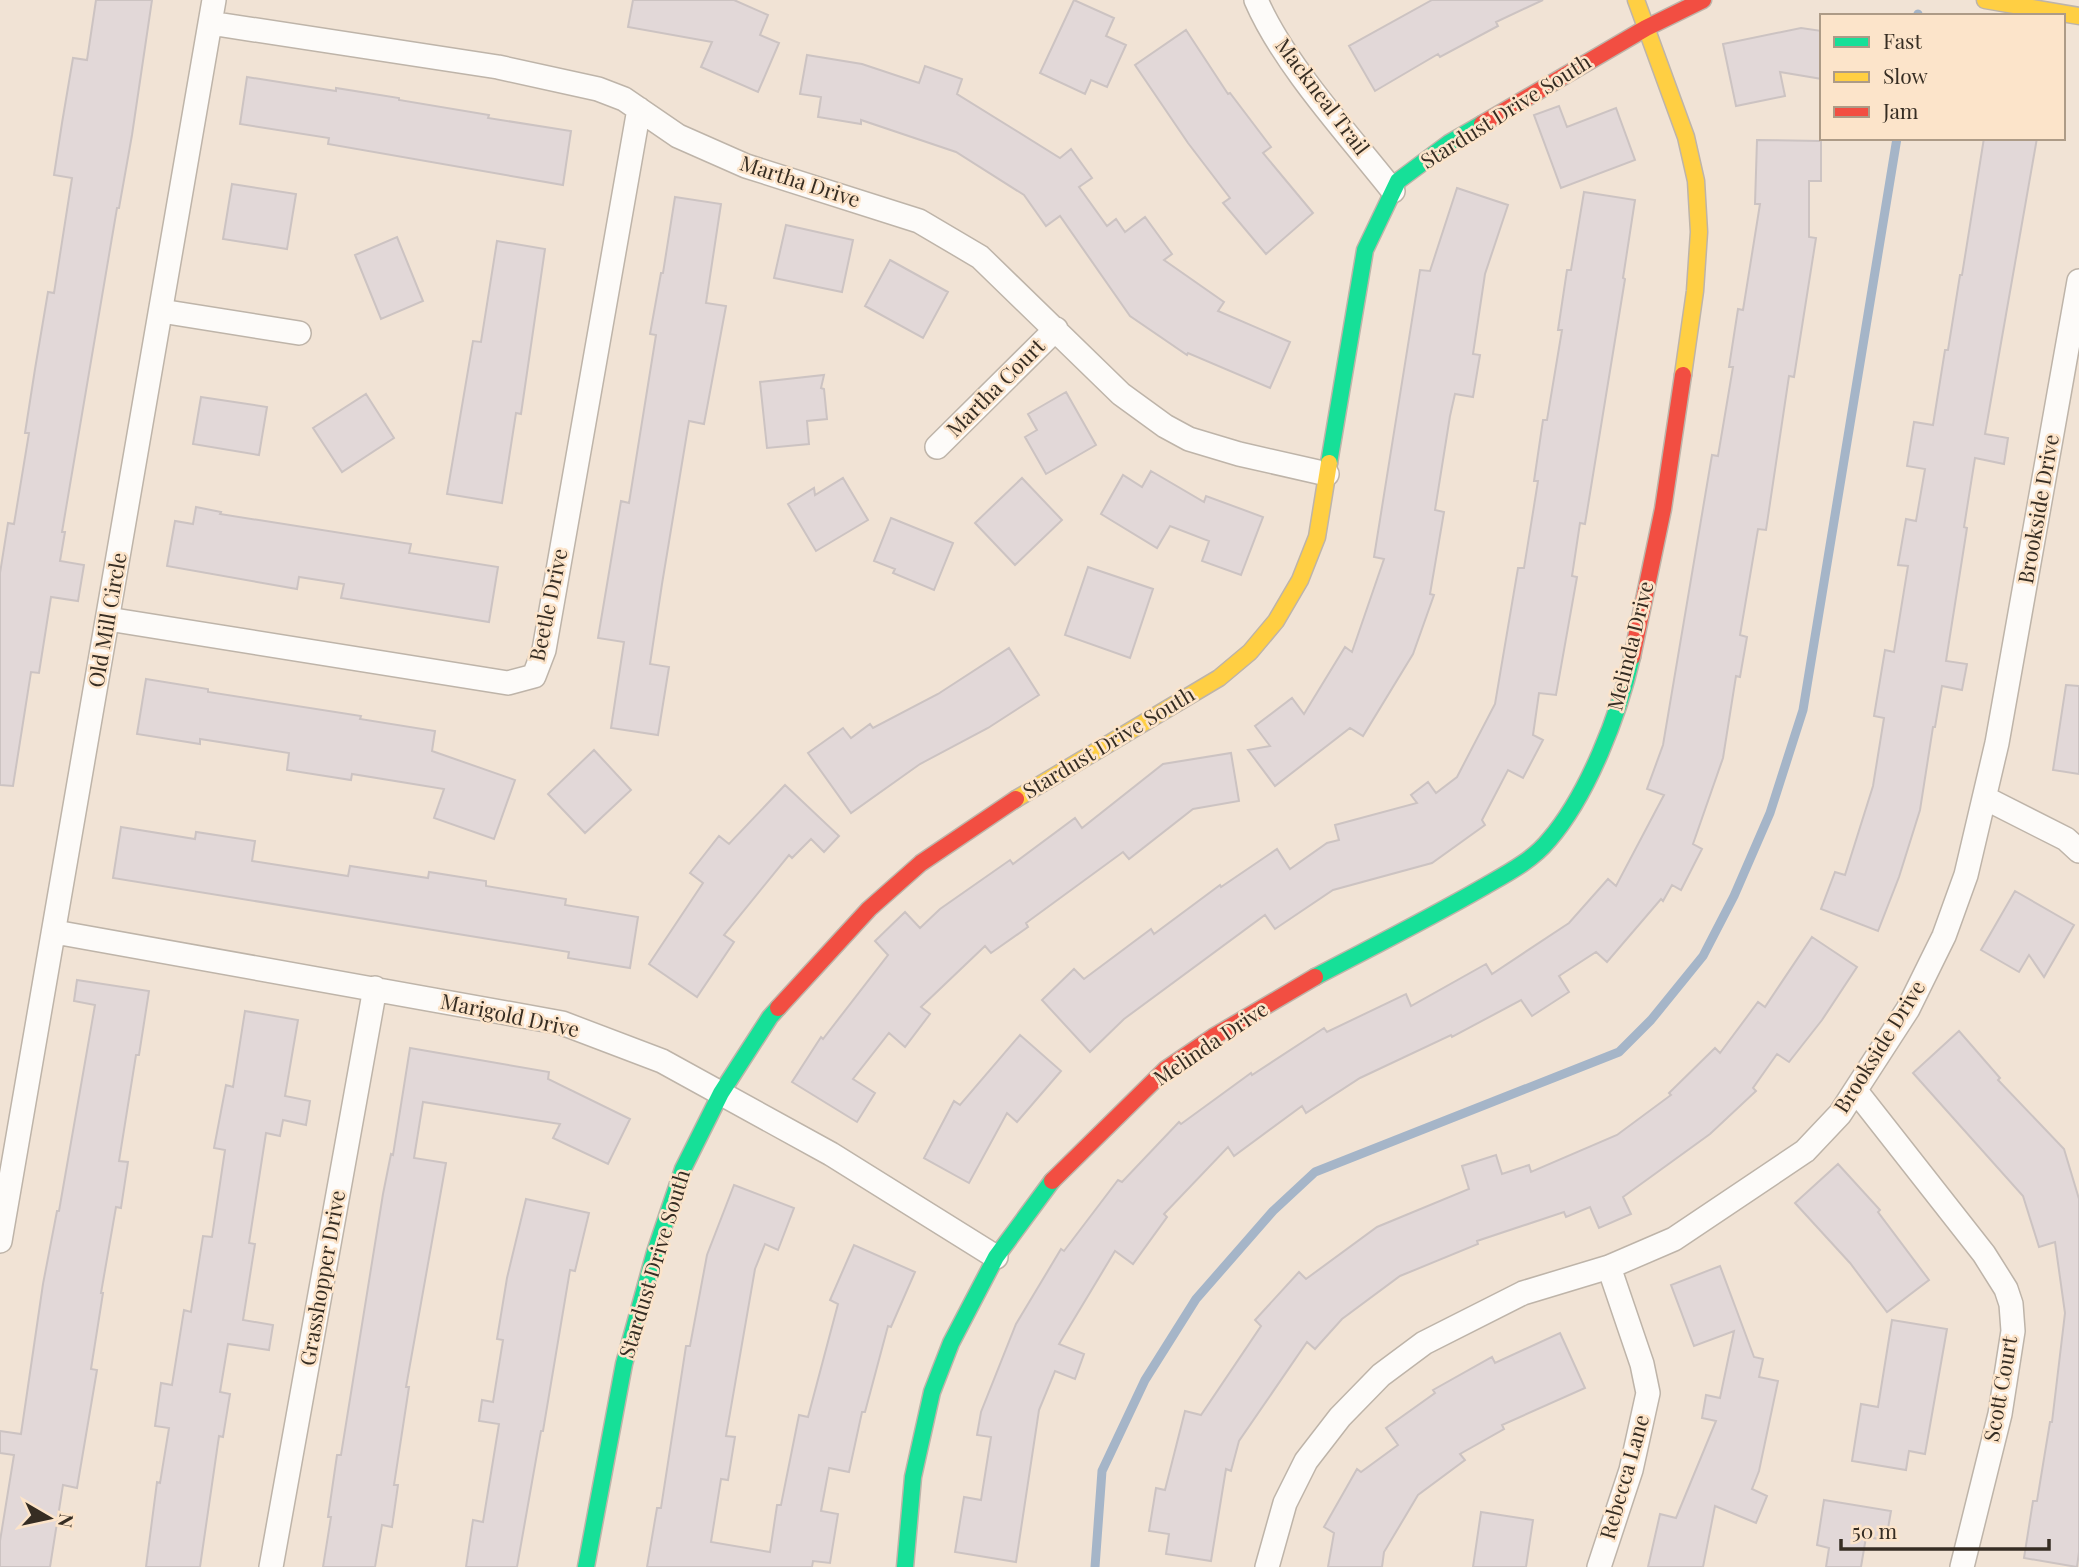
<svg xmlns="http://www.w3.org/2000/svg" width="2079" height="1567" font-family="'Playfair Display',serif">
  <rect width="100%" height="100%" fill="#f1e3d5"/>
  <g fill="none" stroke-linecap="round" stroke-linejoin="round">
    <path stroke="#a5b5c8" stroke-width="9" d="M1917,16L1918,14
      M1095,1567L1102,1471L1145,1380L1196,1299L1273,1211L1315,1172L1619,1052L1651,1020L1703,956L1734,896L1770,813L1803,710L1897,138"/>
  </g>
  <path fill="#e2d8d8" stroke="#ccc3c2" stroke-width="2" d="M96,0H152L132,135L119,208H117L62,532H65L60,561L84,565L78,601L51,597L39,673L31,672L13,786L0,785V573L8,523L14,524L29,433H25L35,369L48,292L54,293L72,178L54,175L62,123L73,58L87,60Z
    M633,0H734L768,15L760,35L779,43L758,92L701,67L712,42L628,27Z
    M1074,0L1114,18L1106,36L1126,45L1107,87L1091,80L1085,94L1040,73Z
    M1432,0H1543L1496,22L1498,26L1440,57L1438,54L1375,91L1349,46Z
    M1801,28L1822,31V79L1780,72L1785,96L1736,106L1723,44Z
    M1186,30L1228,94L1230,93L1271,147L1263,153L1313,213L1266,254L1223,203L1230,198L1188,143L1135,65Z
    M807,55L862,64L919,83L925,66L962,79L957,94L1060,158L1071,149L1092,178L1079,187L1107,226L1116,219L1125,232L1145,217L1172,254L1164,260L1224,302L1218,311L1290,342L1270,388L1188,353L1187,355L1130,316L1060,216L1046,226L1024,195L956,152L861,120V124L818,117L821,97L800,94Z
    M247,77L336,91V88L399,98V100L489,115L488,118L571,131L563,185L328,144L329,138L240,124Z
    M1559,106L1567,127L1616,108L1635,160L1561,188L1534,115Z
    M1984,138H2037L1985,434L2008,438L2004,464L1975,458L1964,527L1967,528L1946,661L1967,664L1962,690L1942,686L1935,727H1933L1920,810L1899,877L1878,931L1821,909L1835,872L1845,875L1873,786L1884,718L1874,716L1885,650L1894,652L1908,566L1898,565L1906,519L1916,521L1925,469L1907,466L1914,422L1933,425L1945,350H1948L1960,275H1962Z
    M1757,140L1821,141V181H1809V237L1816,238L1794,377L1789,376L1766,530L1758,529L1740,635L1747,637L1740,677L1736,676L1723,758L1693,844L1702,849L1681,890L1672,885L1663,901L1661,899L1607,962L1596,952L1559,976L1569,992L1532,1016L1521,1000L1452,1037L1451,1035L1360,1078L1306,1113L1302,1106L1234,1156L1228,1147L1164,1214L1167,1217L1133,1264L1115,1251L1059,1344L1084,1354L1075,1379L1055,1371L1039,1410L1016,1562L955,1552L964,1497L981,1500L991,1437L977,1435L981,1412L1016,1324L1061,1249L1064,1251L1118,1180L1122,1182L1179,1122L1181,1124L1251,1073L1252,1075L1324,1028L1327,1032L1406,994L1411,1006L1486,964L1492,974L1569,923L1608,879L1616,886L1664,795L1647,789L1663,745L1712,455L1718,456L1733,367H1729L1738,309L1743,310L1760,204H1755Z
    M232,184L296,194L287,249L223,239Z
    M1457,188L1508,205L1485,274L1473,354L1480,355L1473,397L1455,394L1450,416L1435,510L1444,512L1430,594L1434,595L1413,654L1363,736L1350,728L1275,786L1248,750L1270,746L1255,726L1292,698L1304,714L1345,647L1352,652L1384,559L1374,557L1420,270L1430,271Z
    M1584,192L1635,200L1623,278L1625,279L1585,524L1580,523L1572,576L1577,577L1556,695L1539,693L1533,735L1543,740L1523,778L1508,770L1482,820L1485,825L1432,863L1333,890L1275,929L1265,915L1124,1019L1090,1052L1042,1000L1074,969L1084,979L1151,929L1154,934L1220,885L1221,887L1277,849L1290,869L1327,843L1339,840L1335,825L1417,803L1411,795L1428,782L1436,793L1457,777L1495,704L1518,568H1524L1538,481H1534L1543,420H1547L1562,330H1558L1567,270H1571Z
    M675,197L721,204L706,303L726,306L704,424L689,421L662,584L650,664L669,667L658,735L611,728L624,642L598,638L621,501L629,503L656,335L650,334L661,273H663Z
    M786,225L853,240L842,292L774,278Z
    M397,237L423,301L381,319L355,255Z
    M497,241L545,249L521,414L516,413L502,503L447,494L473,341L481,342Z
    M890,260L948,292L923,338L865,306Z
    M824,375L821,388L824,389L827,419L807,421L809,444L767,448L760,382Z
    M1066,392L1096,445L1046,474L1025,437L1037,430L1028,414Z
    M366,394L394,438L342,472L313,428Z
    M201,397L267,407L259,455L193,444Z
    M1151,471L1204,502L1206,496L1263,517L1241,575L1202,561L1209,541L1170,526L1157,548L1101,514L1123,475L1142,487Z
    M843,478L868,520L816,551L788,504L814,488L815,495Z
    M1022,478L1062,520L1015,565L975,523Z
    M196,507L221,512L220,514L411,544L409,553L498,567L489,622L341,598L344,584L299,577L297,589L167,566L175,521L193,524Z
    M891,518L953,543L934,590L893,573L895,569L874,561Z
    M1088,567L1153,589L1130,658L1065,635Z
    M1009,648L1039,695L988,728L920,764L851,813L808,753L843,728L851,738L870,724L873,728L938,694Z
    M146,679L208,689V692L361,716L360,719L435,731L432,751L515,780L494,839L434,818L444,789L352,774L351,780L287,770L289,753L200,739V744L137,734Z
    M2066,685L2079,686V774L2053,770Z
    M594,750L631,790L585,833L548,794Z
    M1231,753L1239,801L1193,809L1129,859L1123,852L1026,923L1028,927L991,953L985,946L921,1007L930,1014L905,1047L889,1033L853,1079L875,1093L857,1122L792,1082L821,1037L823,1039L888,955L875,941L905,912L920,928L940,909L1010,860L1013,864L1075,818L1082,828L1163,764Z
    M785,785L839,836L824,852L811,839L792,858L789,855L724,935L734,942L697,997L649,964L703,883L690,873L719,836L729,844Z
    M121,827L195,839L196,832L255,841L252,861L348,876L350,866L428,878L429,872L486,881V886L566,899L565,905L638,917L630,968L568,958L569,952L113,878Z
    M2015,891L2074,925L2044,977L2029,955L2019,972L1981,950Z
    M1812,937L1857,967L1822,1020L1789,1062L1777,1054L1753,1088L1756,1091L1710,1134L1623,1197L1631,1214L1599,1228L1590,1207L1566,1217L1564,1212L1477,1241L1478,1244L1400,1276L1342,1319L1315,1349L1307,1342L1239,1441L1231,1471L1226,1469L1211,1561L1166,1554L1169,1534L1149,1531L1156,1488L1165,1490L1185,1411L1201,1415L1261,1326L1255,1320L1299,1272L1306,1279L1377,1227L1469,1189L1462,1166L1496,1155L1502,1174L1529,1165L1531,1172L1617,1135L1671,1095L1669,1093L1715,1048L1720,1053L1758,1002L1765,1007Z
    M77,980L149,991L139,1055H136L119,1161L128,1162L121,1208L116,1207L101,1293H103L91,1369L97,1370L77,1488L63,1485L50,1567H0V1541L14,1455L0,1453V1431L21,1434L43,1284L57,1211H59L95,1005L74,1001Z
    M245,1011L298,1020L285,1096L310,1101L306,1125L283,1120L280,1136L266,1133L249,1243L255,1244L243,1320L273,1325L269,1350L228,1344L220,1392L230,1394L223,1437L219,1436L200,1567H146L157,1482L160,1483L169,1428L155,1426L161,1383L172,1385L184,1310L191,1312L203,1236L212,1237L225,1150L214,1148L226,1085L233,1087Z
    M1959,1031L2000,1078L1998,1080L2064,1149L2079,1199V1552L2077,1567L2024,1558L2033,1501H2037L2050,1422H2052L2065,1313L2055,1242L2039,1247L2023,1196L1913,1073Z
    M1020,1035L1061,1071L1017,1122L1007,1113L969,1183L924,1158L954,1101L960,1105Z
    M410,1048L549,1072L548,1079L630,1119L608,1164L553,1138L560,1124L423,1102L414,1158L446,1163L406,1387H409L394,1485H398L392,1527L382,1525L375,1567H323L331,1517H328L337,1455H341L383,1194L391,1154L393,1155Z
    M1838,1164L1880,1210L1878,1212L1929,1280L1887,1312L1850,1263L1795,1203Z
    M734,1185L794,1208L778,1250L765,1244L755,1269L726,1436L735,1437L728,1480L721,1479L711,1542L770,1552L777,1505H781L799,1415L808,1417L838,1304L830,1300L854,1245L915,1272L891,1327L888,1326L865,1412H862L849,1472L829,1468L821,1511L838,1514L830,1563L813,1561L812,1567H647L657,1508H661L686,1346H690L707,1255Z
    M526,1199L589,1213L575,1271L570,1270L543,1431H541L517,1567H466L473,1520L483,1522L499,1424L479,1421L482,1400L493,1402L503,1340L497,1339L507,1278Z
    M1720,1266L1754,1357L1763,1359L1759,1377L1778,1381L1759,1471L1752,1489L1767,1496L1756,1523L1715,1506L1703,1567H1648L1660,1514L1676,1518L1716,1421L1702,1418L1706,1395L1720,1398L1734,1331L1694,1346L1671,1285Z
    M1892,1320L1947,1329L1925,1454L1909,1451L1906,1470L1852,1461L1861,1404L1878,1407Z
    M1560,1333L1585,1388L1502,1425L1504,1429L1460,1454L1465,1460L1418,1495L1384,1552L1382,1567H1328L1334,1533L1324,1527L1357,1469L1361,1472L1398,1445L1386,1428L1435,1393L1433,1390L1492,1357L1495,1363Z
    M1824,1500L1891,1511L1886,1540L1866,1537L1861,1567H1826L1829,1548L1817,1545Z
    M1481,1512L1533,1520L1526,1567H1473Z"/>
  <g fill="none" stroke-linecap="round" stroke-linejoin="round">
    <g stroke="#beb4a9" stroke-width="26">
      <path id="street" d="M1256,0C1284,65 1349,135 1393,191
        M210,23L498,67L598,89L624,99L678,136L746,166L919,221L980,257L1121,394L1165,426L1189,439L1239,454L1327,474
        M161,311L299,333
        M937,447L1056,329
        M108,619L508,683L534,676L544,650L639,109
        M1985,798L2066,839L2079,851
        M55,932L562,1023L662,1061L831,1154L996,1257
        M1856,1091L1984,1254L2006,1289L2011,1304L2013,1331L2000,1414L1962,1567
        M0,1241L214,0
        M271,1567L375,988
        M1267,1567L1285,1503L1306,1461L1340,1417L1381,1375L1424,1343L1523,1293L1609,1267L1674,1239L1805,1151L1840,1114L1908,1009L1944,936L1966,875L1997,743L2079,281
        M1599,1567L1631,1470L1648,1393L1642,1364L1609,1267"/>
    </g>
    <g stroke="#beb4a9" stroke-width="19">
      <path id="fast" d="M1329,463L1365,250L1398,181L1449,143L1482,124
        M1315,977C1370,948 1426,920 1480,889C1504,875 1531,862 1549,840C1588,795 1619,714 1632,657
        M586,1567L624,1364L655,1252L683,1169L721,1093L770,1017L778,1008
        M905,1567L913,1477L932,1392L951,1343L996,1257L1052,1181"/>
    </g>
    <g stroke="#beb4a9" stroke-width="19">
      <path id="slow" d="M1636,0L1686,137L1696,181L1699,232L1695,291L1683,375
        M1985,0L2079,16
        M1016,799L1219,678L1250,652L1276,621L1300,580L1317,537L1329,463"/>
    </g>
    <g stroke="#beb4a9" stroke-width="19">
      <path id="jam" d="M1482,124L1646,28L1703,0
        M1632,657L1663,509L1683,375
        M778,1008L869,909L921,863L1016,799
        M1052,1181L1166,1069L1213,1037L1315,977"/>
    </g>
    <use href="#street" stroke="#fdfbf9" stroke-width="23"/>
    <use href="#fast" stroke="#16e098" stroke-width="16"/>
    <use href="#slow" stroke="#ffcf43" stroke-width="16"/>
    <use href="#jam" stroke="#f24e42" stroke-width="16"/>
  </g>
  <g text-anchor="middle" stroke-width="5" stroke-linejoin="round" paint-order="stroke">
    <g font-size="21" fill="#362d23" stroke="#fce4ca">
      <text transform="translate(1322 97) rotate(53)" y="7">Mackneal Trail</text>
      <text transform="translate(1506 112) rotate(-32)" y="7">Stardust Drive South</text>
      <text transform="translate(800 182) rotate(18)" y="7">Martha Drive</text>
      <text transform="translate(996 388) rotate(-45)" y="7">Martha Court</text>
      <text transform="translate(2039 509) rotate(-80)" y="7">Brookside Drive</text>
      <text transform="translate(549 605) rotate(-78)" y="7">Beetle Drive</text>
      <text transform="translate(108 620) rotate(-80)" y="7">Old Mill Circle</text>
      <text transform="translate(1631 646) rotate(-76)" y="7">Melinda Drive</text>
      <text transform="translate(1109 743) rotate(-31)" y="7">Stardust Drive South</text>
      <text transform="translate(510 1016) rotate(12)" y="7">Marigold Drive</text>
      <text transform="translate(1211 1044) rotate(-34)" y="7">Melinda Drive</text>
      <text transform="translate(1880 1047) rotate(-58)" y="7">Brookside Drive</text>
      <text transform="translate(655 1264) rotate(-73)" y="7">Stardust Drive South</text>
      <text transform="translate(323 1278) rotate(-80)" y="7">Grasshopper Drive</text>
      <text transform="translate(2001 1389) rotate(-80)" y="7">Scott Court</text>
      <text transform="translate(1625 1477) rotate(-74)" y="7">Rebecca Lane</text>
    </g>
  </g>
  <rect x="1820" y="14" width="245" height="126" fill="#fce4ca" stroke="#ad9b87" stroke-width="2"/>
  <rect x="1834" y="37" width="35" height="10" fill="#16e098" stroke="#ad9b87" stroke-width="2"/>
  <text x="1883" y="49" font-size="21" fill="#362d23">Fast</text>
  <rect x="1834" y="72" width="35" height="10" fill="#ffcf43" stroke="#ad9b87" stroke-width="2"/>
  <text x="1883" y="84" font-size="21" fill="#362d23">Slow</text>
  <rect x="1834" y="107" width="35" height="10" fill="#f24e42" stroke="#ad9b87" stroke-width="2"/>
  <text x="1883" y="119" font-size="21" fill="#362d23">Jam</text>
  <g transform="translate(49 1518) rotate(99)" stroke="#fce4ca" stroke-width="5" paint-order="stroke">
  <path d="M0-5L12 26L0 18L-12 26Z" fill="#362d23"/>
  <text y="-10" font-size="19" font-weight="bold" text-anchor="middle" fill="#362d23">N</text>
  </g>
  <path d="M1841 1539v10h208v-10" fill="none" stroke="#362d23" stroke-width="3.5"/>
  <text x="1852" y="1539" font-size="21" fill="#362d23" stroke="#fce4ca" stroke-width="5" paint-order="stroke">50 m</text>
</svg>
